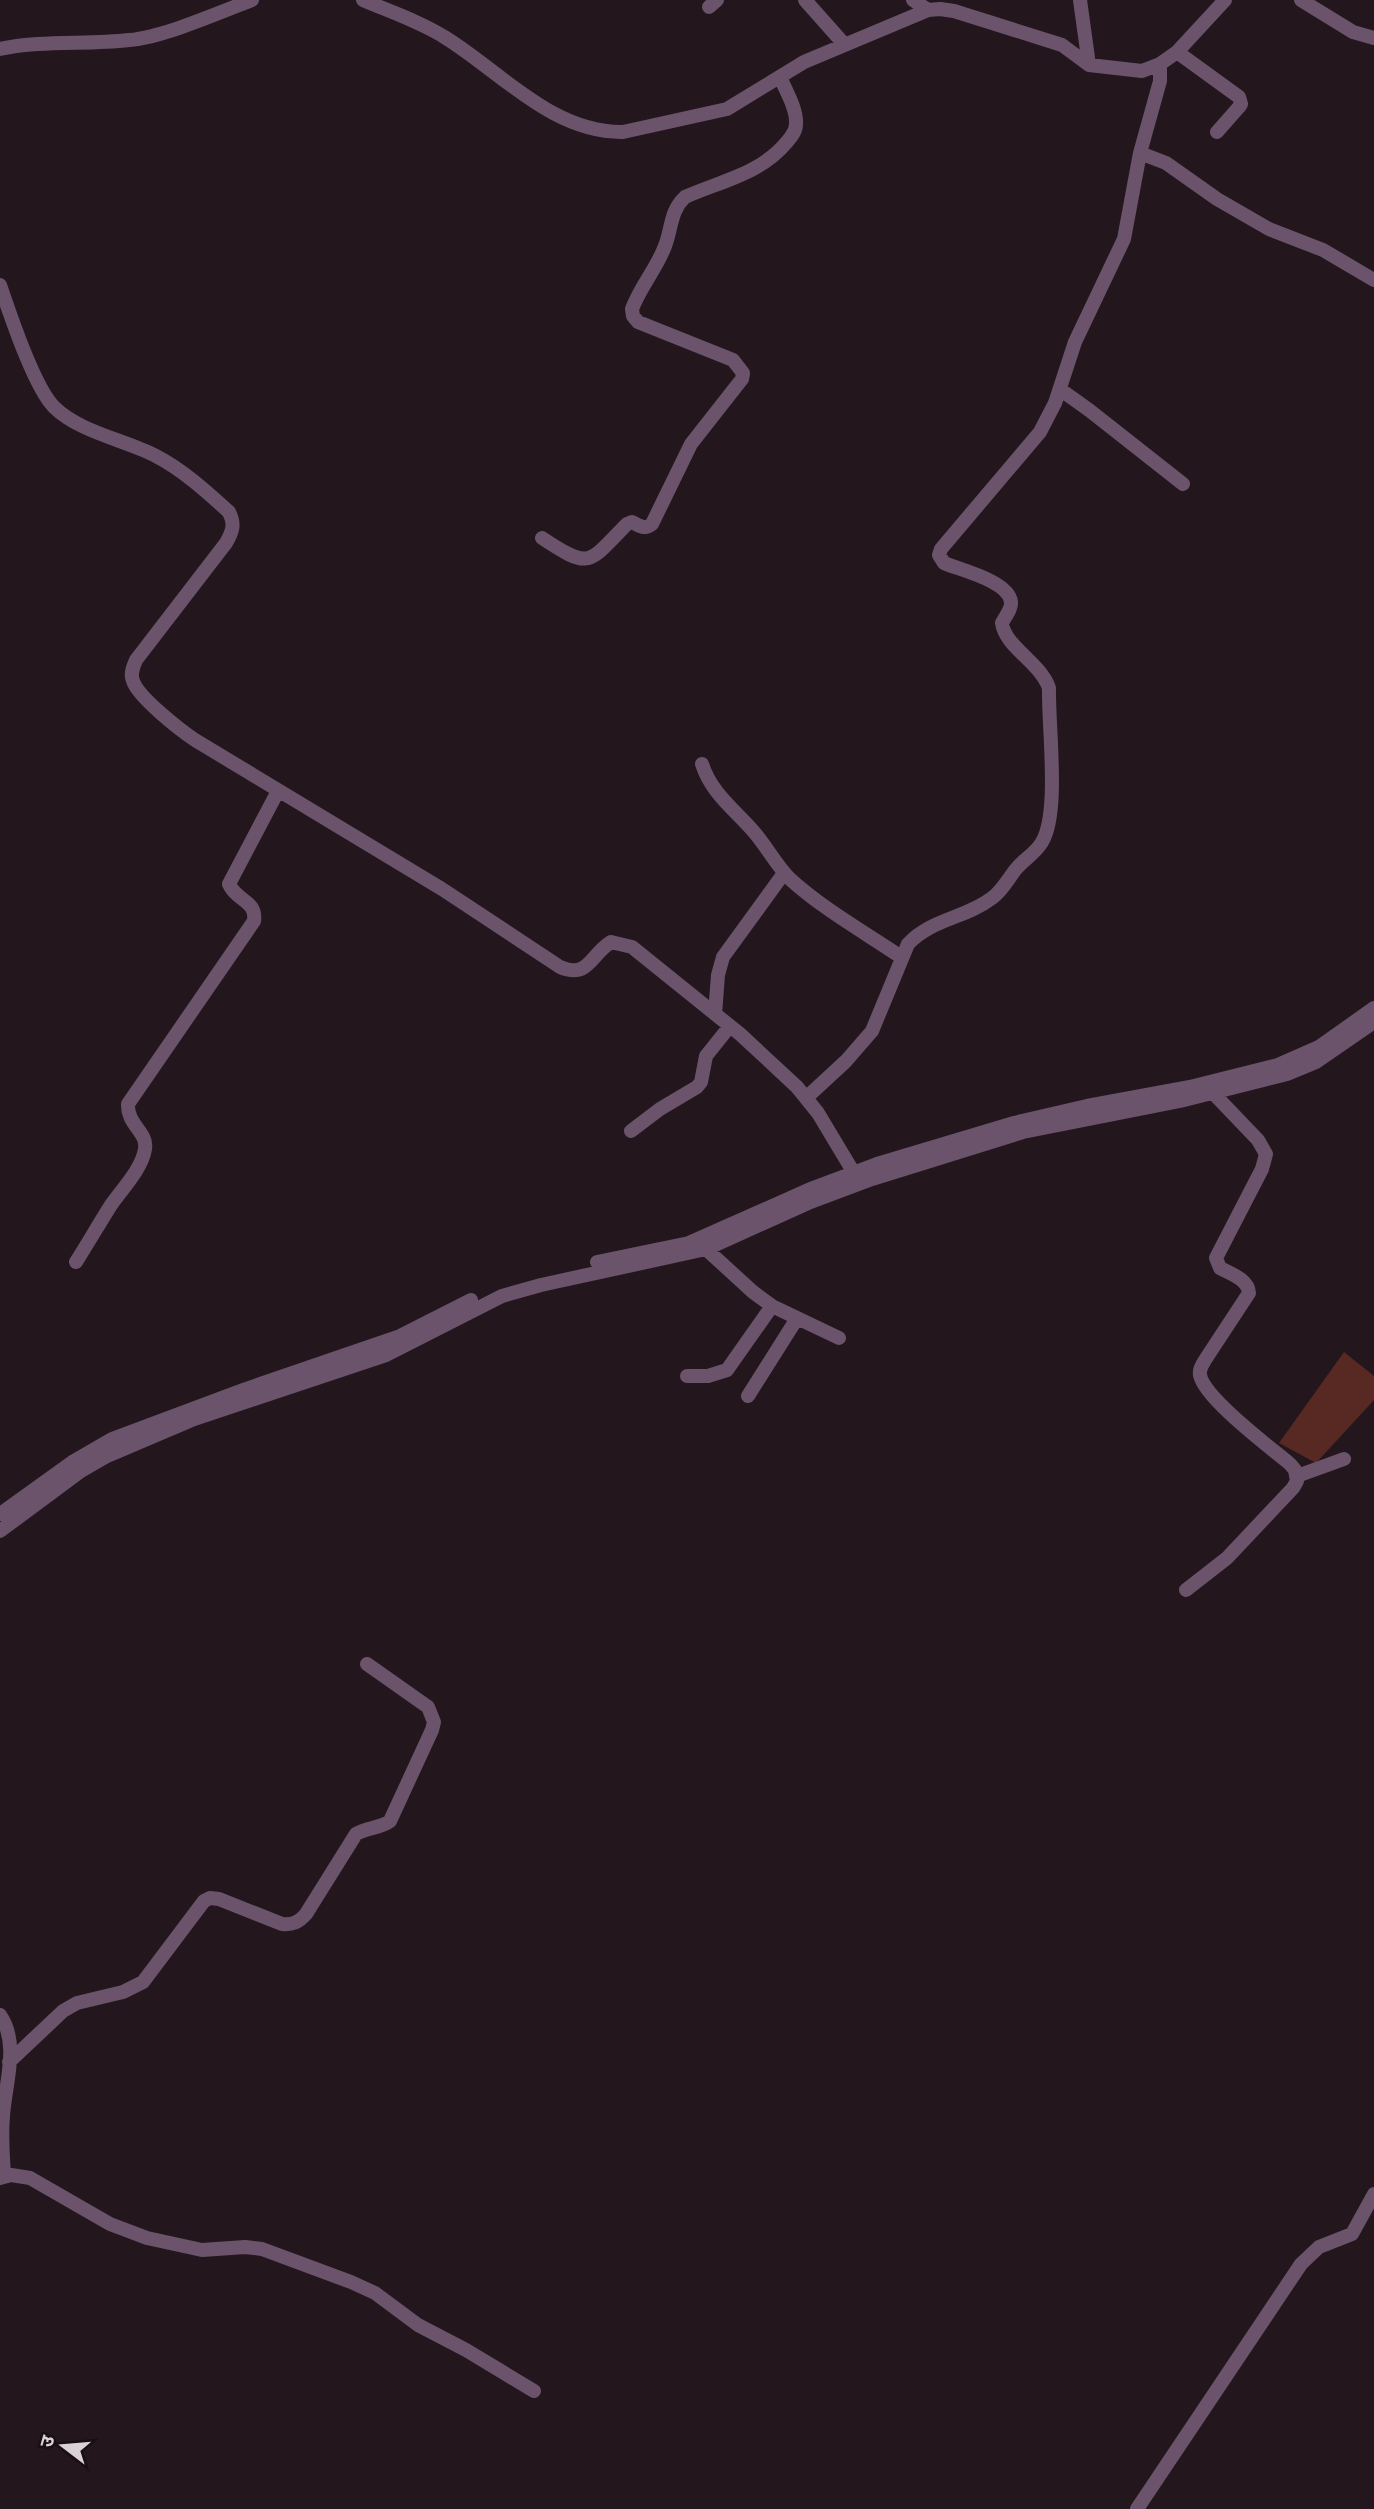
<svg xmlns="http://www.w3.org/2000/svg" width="1374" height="2509" font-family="'Noto Sans','Noto Sans Devanagari',sans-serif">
  <rect width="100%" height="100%" fill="#23171d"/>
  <path fill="#572922" d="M1344,1352L1374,1376V1400L1316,1463L1279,1443Z"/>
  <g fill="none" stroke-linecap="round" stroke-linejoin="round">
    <path stroke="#6c536c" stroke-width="14" d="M363,0C391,12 421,22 446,38C502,73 553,133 623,132L727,109L804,62L928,10L940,9L954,11L1062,45L1089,65L1142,71L1160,64L1177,52L1225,0
      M805,0L844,44
      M913,0L928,10
      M1080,0L1089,65
      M1301,0L1353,32L1374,38
      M709,7L717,0
      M0,49C43,40 86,45 129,40C164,37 218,13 252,0
      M1177,52L1239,97L1241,104L1239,107L1217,132
      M1140,153L1166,163L1217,199L1269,229L1323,250L1374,280
      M0,285C10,314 34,387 54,407C79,432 125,440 156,456C183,470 207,492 229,512C235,524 233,531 226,543L136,660C133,667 130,674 133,681C138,697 180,730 195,740L442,889L560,967C589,979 590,955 611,942L632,947L740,1034L797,1087L818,1113L854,1173
      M1061,390L1089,410L1183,484
      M542,538C592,571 588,563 627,524L632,522C640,526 645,530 652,524L691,444L742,379L743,373L733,360L638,322L633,316L632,309C640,287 657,268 665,246C672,228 670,211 685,197C721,181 760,174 786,143C791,137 796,132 796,124C797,109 786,91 780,77
      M702,764C711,793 735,810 754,832C767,847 776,865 790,879C823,909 864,932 901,957
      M715,1014L718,975L723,957L784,873
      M807,1097L846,1061L872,1031L908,944C931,919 966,918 992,898C1002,891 1008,879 1016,869C1023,860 1036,853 1042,842C1060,812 1048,726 1049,688C1040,662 1005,647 1002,623C1005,617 1012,608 1011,602C1009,581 960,570 944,563L939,555L941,549L1040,432L1055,403L1075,342L1124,239L1140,153L1160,81V64
      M631,1131L660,1109L697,1087L701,1082L706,1056L730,1026
      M706,1249L753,1292L772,1306L839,1338
      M76,1262C88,1243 99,1224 111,1205C122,1189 142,1169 145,1149C148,1132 127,1125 128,1104L254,921C257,900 236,901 229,884L278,791
      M597,1262L689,1243L813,1188L877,1164L1014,1123L1087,1106L1190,1087L1278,1065L1319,1047L1374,1008
      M687,1376H708L727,1370L772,1306
      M748,1396L796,1320
      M1297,1476L1344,1459
      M0,1514L74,1461L112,1439L243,1390L400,1336L471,1300
      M0,1531L81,1471L107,1456L194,1419L386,1355L502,1296L541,1285L706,1249L808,1203L872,1179L1023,1132L1180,1101L1287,1074L1316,1062L1374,1022
      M1186,1590L1227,1558L1293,1488L1297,1481L1295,1470L1290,1464C1271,1448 1204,1398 1200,1375C1199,1369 1202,1365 1205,1360L1249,1293C1248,1279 1231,1274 1220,1268L1216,1258L1262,1169L1266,1154L1258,1140L1213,1093
      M0,2015C20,2044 5,2084 3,2116C1,2136 3,2156 4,2176
      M9,2062L63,2011L77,2003L123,1992L143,1982L204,1901L210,1898L219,1899L282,1924C293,1925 299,1922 306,1914L356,1834C367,1827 379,1829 390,1821L432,1730L434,1722L428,1707L367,1664
      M0,2178L11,2175L30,2178L110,2224L147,2238L202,2250L245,2247L262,2249L351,2282L375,2293L418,2325L466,2350L534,2391
      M1137,2509L1301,2264L1319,2247L1352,2234L1374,2194"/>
  </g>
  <g transform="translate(63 2446) rotate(286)" stroke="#190e14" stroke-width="5" paint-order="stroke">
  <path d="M0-5L12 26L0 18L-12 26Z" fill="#dad1d5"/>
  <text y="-10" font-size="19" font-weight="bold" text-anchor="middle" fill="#dad1d5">उ</text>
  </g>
</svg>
